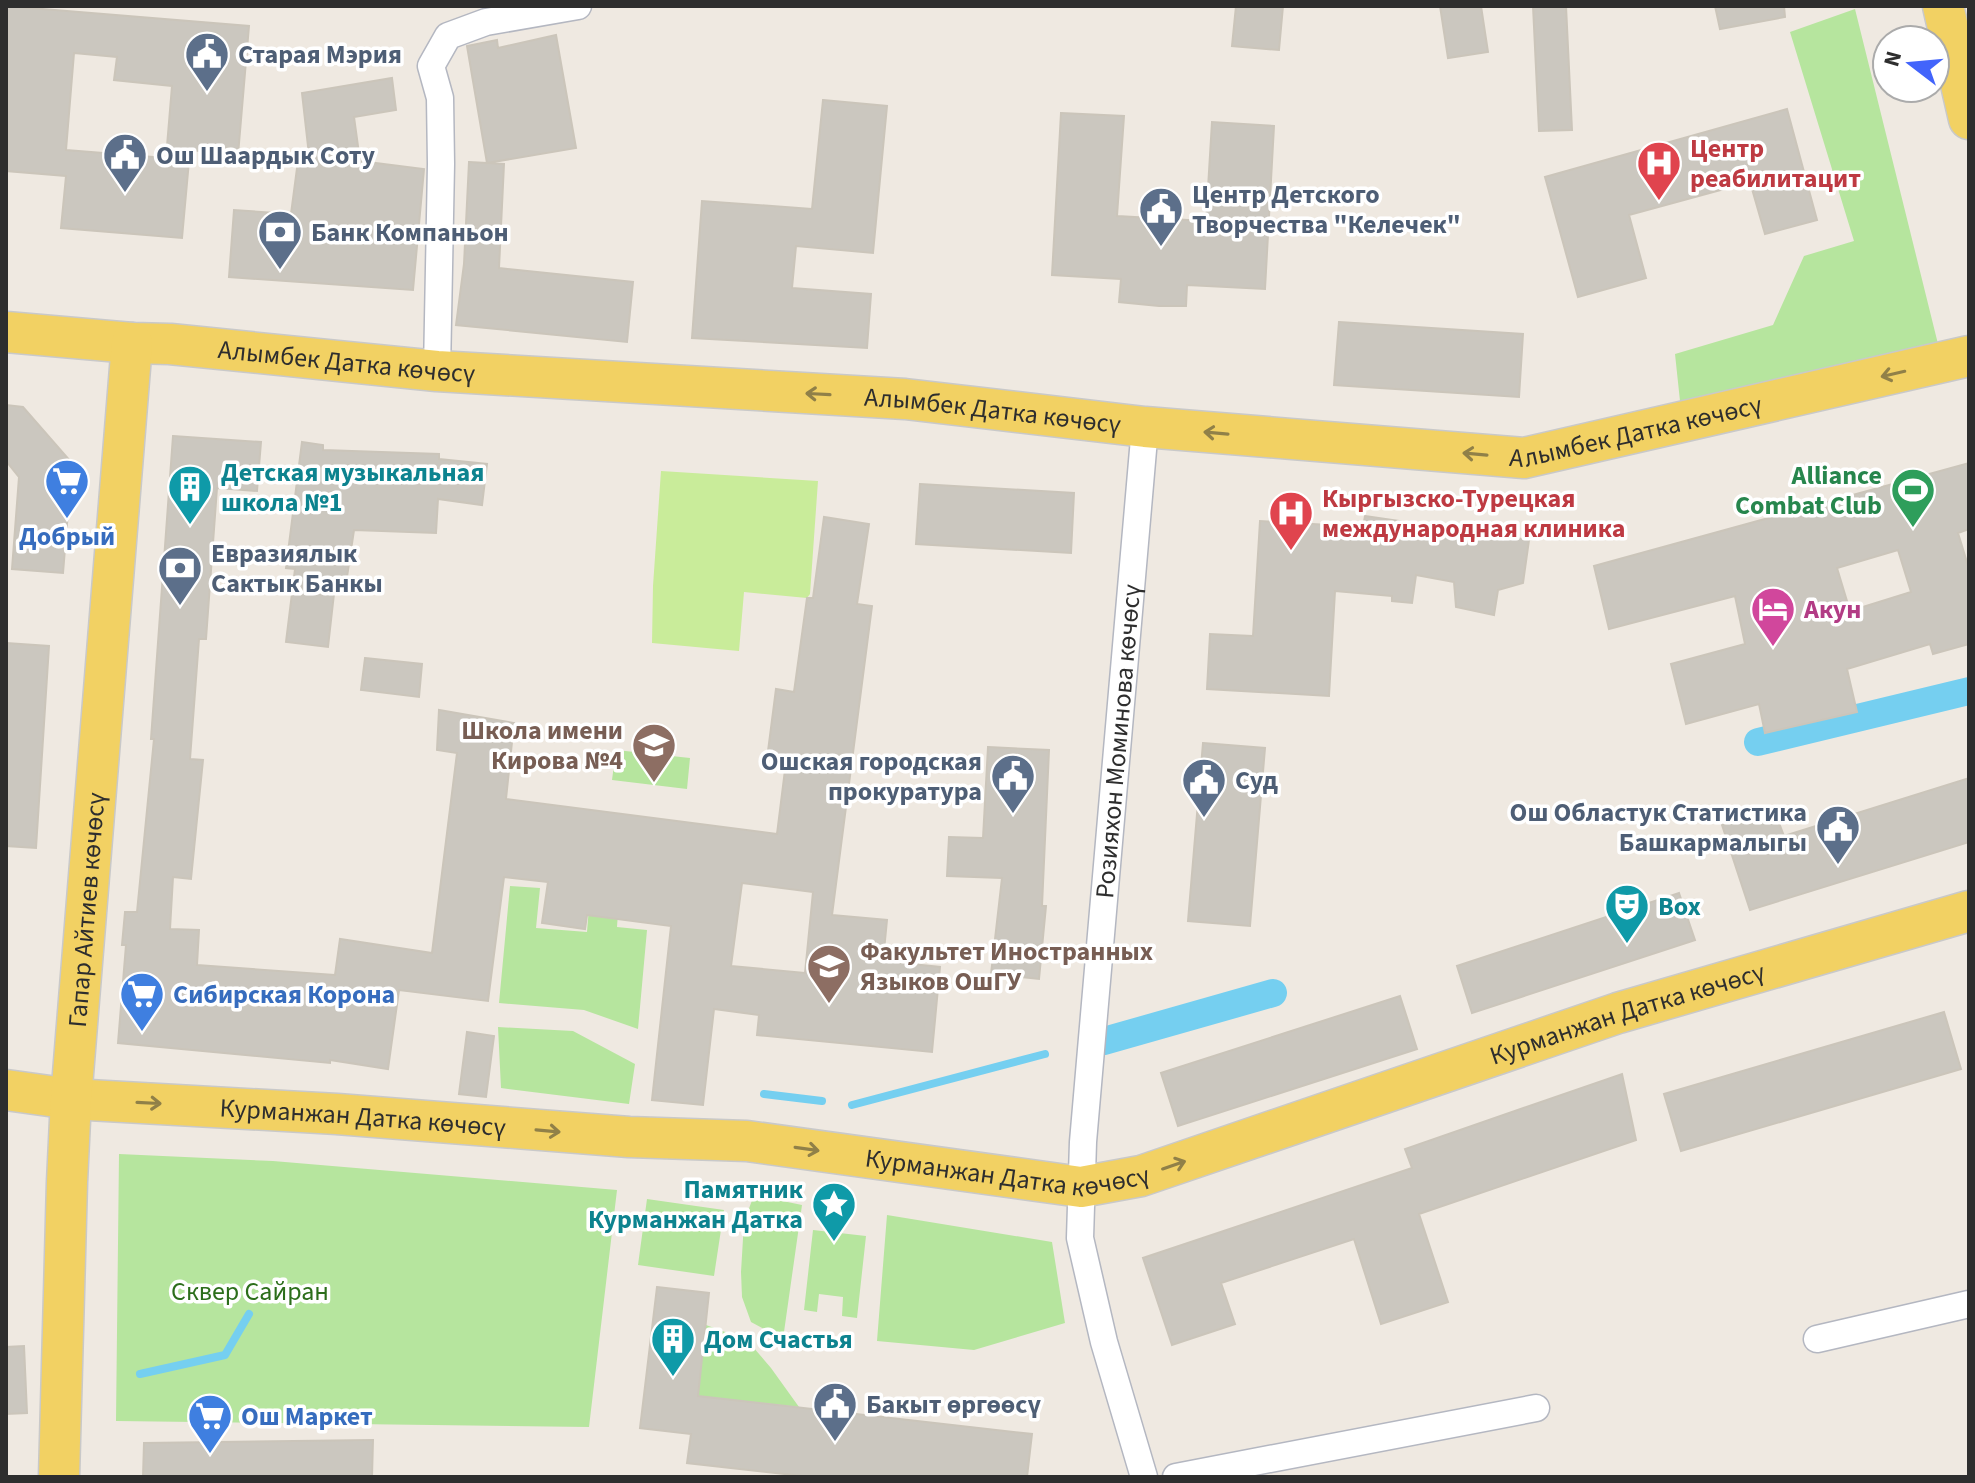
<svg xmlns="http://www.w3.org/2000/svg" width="1975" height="1483" font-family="'Source Sans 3',sans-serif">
  <rect width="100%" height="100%" fill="#efe9e1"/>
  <path fill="#b6e59e" d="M1855,9L1939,348L1680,401L1675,354L1773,325L1804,256L1854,241L1790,32Z
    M616,750L690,758L687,789L612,780Z
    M510,886L540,888L536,928L587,932L590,895L619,898L617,927L647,930L638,1029L584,1010L499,1003Z
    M498,1027L573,1031L635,1064L629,1104L501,1088Z
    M119,1154L273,1161L617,1190L589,1427L116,1421Z
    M754,1195L802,1205L783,1339L751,1322L742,1297L741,1272L744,1222Z
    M647,1199L724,1210L714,1276L638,1265Z
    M887,1215L1052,1242L1065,1323L974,1350L877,1341Z
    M813,1230L866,1236L857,1318L842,1316L843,1297L819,1294L817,1312L804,1310Z
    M706,1325L747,1340L771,1368L799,1407L698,1396Z"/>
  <path fill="#c9ec9a" d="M661,471L818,481L810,594L807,598L744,592L739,651L652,643L653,586Z"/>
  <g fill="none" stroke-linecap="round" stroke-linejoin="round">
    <path stroke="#75cff0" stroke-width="8" d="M764,1094L822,1101
      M852,1105L1045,1054
      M140,1374L225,1355L249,1314"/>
    <path stroke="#75cff0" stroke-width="28" d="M1758,742L1969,691
      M1104,1041L1273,993"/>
  </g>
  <path fill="#cbc7bf" stroke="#cbc5ba" stroke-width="2" fill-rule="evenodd" d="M6,6L249,26L238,155L190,150L182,238L61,228L66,176L6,171ZM74,53L117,57L114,80L172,86L166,158L66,150Z
    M1236,6H1283L1279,50L1232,46Z
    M1440,6H1481L1488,52L1448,58Z
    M1533,6H1566L1572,130L1539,131Z
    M1715,6H1784L1785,17L1720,29Z
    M556,35L576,148L487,163L467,46L497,40L498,48Z
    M392,78L396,110L354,117L360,161L424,169L413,290L229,277L234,210L291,214L299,153L309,155L302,93Z
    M823,100L887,106L873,253L796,246L792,288L871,294L867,348L692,338L702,201L812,209Z
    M1787,109L1817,220L1765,234L1750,182L1629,215L1646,278L1578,297L1545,177Z
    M1061,113L1124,116L1117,216L1206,221L1212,122L1274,126L1265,289L1187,285L1186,306H1159L1119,302L1121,279L1052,275Z
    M469,162L504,164L499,268L633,282L627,342L456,325L464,264Z
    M1339,322L1523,334L1519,397L1334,385Z
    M6,405L23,407L72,463L63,573L12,569L19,477L6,461Z
    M173,436L261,442L257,491L217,488L206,639H199L190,759L203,760L191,879L173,877L170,929L199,930L197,965L335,975L340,939L432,953L457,753L437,750L439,710L514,723L506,799L777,834L786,762L767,759L776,689L794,692L807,598H813L824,517L869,524L857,604L872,606L832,915L887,920L883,961L940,967L932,1052L757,1035L759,1015L714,1009L703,1105L652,1100L671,926L587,915L585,929L542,923L548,882L504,877L488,1001L399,990L388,1069L330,1060V1063L118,1043L126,945H122L125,912H137L154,739H151ZM742,883L813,892L805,973L731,966Z
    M302,442L323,445V450L439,454V459L487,464L482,505L438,499L436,533L354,530L347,577L336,576L328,647L286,642L295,569L286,568Z
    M1969,463V529L1958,533L1969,569V644L1933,654L1930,644L1847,669L1857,712L1765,733L1759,704L1686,724L1671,664L1745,644L1735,596L1609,629L1594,566ZM1898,550L1911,592L1850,611L1837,568Z
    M920,484L1074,493L1071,553L916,544Z
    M1365,516L1529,540L1523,583L1498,590L1494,615L1456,607L1454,582L1416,575L1412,603L1392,601V596L1335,591L1329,696L1207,689L1210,634L1253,636L1260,521L1363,527Z
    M6,643L49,646L36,848L6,846Z
    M365,658L422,664L419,697L361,690Z
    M1203,743L1265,748L1250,926L1188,921Z
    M988,747L1049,750L1042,906H1046L1039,979L991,974L1002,878L947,876L949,837L983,838Z
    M1969,778V842L1750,910L1722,825L1774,810L1784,836Z
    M1679,893L1695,940L1472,1013L1457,966Z
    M1400,996L1417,1049L1178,1126L1161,1073Z
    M1944,1012L1961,1069L1681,1151L1664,1094Z
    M467,1032L494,1036L486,1097L459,1094Z
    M1622,1074L1636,1140L1419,1214L1448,1302L1381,1324L1354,1239L1221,1283L1235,1324L1172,1345L1143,1258L1412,1168L1405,1149Z
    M657,1287L709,1293L698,1396L1032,1434L1027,1477H811L687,1463L691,1434L640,1428Z
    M24,1346L27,1413L6,1414V1347Z
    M373,1440L372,1477H143L144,1443Z"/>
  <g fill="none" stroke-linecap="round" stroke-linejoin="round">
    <g stroke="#b4b7c1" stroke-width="29">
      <g id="minor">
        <path d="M437,371L441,164L440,98L431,66L448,36L486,22L578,6"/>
        <path d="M1817,1339L1969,1304"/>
        <path id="s1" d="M1144,1477L1104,1342L1080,1238L1083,1142L1145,427"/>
        <path d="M1176,1477L1536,1408"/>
      </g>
    </g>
    <g stroke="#c9c9c9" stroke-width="43">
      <g id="primary">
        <path d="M1943,6L1969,119"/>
        <path id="s2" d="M6,332L132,343L170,344L437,371L905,399L1145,427L1524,458L1969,356"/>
        <path id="s3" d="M6,1090L71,1099L337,1114L629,1137L747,1141L1081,1187L1141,1176L1618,1013L1969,911"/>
        <path id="s4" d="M59,1477L67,1182L71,1099L132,343"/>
      </g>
    </g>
    <use href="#minor" stroke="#fff" stroke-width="26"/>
    <use href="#primary" stroke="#f2d163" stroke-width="40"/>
  </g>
  <defs><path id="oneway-shaft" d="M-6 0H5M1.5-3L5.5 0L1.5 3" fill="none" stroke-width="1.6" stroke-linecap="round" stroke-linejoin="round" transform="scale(2)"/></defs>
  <g stroke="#908048">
    <use href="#oneway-shaft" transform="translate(1893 374) rotate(167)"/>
    <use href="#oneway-shaft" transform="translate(818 394) rotate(-177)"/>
    <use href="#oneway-shaft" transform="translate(1216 433) rotate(-175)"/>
    <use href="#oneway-shaft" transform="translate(1475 454) rotate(-175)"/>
    <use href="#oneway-shaft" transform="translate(149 1103) rotate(3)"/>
    <use href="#oneway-shaft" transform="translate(548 1131) rotate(5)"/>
    <use href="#oneway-shaft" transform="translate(807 1149) rotate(8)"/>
    <use href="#oneway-shaft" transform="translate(1174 1165) rotate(-19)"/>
  </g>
  <defs>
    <g id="civic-pin" transform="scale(2.3)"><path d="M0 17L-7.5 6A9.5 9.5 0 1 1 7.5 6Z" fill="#5c6f8a" stroke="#fff"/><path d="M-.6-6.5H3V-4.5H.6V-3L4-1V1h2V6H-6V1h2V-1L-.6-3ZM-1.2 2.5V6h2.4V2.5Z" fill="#fff"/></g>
    <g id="hospital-pin" transform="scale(2.3)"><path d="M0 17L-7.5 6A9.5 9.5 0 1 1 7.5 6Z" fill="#e0444e" stroke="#fff"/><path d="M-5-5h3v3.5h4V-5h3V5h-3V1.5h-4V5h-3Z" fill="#fff"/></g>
    <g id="bank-pin" transform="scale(2.3)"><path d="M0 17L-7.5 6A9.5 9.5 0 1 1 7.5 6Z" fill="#5c6f8a" stroke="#fff"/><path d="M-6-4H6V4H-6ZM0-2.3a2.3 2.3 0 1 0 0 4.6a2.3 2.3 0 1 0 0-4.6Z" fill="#fff"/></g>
    <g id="supermarket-pin" transform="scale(2.3)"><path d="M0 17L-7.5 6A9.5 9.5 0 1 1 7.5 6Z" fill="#3f7fe0" stroke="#fff"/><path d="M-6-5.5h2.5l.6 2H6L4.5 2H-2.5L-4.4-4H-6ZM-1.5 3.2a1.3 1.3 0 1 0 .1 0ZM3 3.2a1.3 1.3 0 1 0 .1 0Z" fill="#fff"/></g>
    <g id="building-pin" transform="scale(2.3)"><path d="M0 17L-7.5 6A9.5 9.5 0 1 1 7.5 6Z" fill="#0f9aa8" stroke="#fff"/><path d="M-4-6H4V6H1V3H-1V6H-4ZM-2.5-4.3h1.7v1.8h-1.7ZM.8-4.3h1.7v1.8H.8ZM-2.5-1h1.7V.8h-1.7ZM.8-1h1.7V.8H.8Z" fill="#fff"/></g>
    <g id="stadium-pin" transform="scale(2.3)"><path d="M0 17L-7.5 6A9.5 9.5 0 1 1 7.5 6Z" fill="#2e9e5b" stroke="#fff"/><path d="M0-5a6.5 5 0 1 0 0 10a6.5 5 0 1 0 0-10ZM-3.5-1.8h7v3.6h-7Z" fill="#fff"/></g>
    <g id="hotel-pin" transform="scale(2.3)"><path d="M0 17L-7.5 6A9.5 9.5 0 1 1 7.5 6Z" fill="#d1479c" stroke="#fff"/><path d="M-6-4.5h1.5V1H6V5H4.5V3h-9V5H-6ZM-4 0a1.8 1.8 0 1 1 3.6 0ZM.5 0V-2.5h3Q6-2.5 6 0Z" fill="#fff"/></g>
    <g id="school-pin" transform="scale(2.3)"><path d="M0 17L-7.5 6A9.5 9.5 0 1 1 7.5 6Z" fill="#8d6e63" stroke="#fff"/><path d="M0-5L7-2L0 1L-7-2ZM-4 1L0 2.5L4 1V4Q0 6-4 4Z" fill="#fff"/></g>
    <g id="theatre-pin" transform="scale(2.3)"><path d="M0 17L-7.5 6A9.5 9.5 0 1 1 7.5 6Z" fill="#0f9aa8" stroke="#fff"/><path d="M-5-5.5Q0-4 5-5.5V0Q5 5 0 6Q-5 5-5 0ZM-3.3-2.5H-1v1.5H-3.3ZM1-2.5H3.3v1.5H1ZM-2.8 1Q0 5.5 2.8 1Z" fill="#fff"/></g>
    <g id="university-pin" transform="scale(2.3)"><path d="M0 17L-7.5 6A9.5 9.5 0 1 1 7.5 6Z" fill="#8d6e63" stroke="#fff"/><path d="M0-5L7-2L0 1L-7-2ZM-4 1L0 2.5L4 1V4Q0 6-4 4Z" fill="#fff"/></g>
    <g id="sight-pin" transform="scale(2.3)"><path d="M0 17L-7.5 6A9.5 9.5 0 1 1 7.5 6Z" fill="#0f9aa8" stroke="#fff"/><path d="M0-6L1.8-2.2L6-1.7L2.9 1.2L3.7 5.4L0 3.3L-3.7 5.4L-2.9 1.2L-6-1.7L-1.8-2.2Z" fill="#fff"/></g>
  </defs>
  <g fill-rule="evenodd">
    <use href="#civic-pin" x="207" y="54"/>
    <use href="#civic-pin" x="125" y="155"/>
    <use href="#hospital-pin" x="1659" y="163"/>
    <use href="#civic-pin" x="1161" y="209"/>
    <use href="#bank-pin" x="280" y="232"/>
    <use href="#supermarket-pin" x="67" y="481"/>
    <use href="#building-pin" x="190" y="487"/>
    <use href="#stadium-pin" x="1913" y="490"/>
    <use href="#hospital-pin" x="1291" y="513"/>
    <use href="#bank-pin" x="180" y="568"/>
    <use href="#hotel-pin" x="1773" y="609"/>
    <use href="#school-pin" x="654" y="745"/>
    <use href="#civic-pin" x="1013" y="776"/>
    <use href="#civic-pin" x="1204" y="780"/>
    <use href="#civic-pin" x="1838" y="827"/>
    <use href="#theatre-pin" x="1627" y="906"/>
    <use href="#university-pin" x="829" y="966"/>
    <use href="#supermarket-pin" x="142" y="994"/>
    <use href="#sight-pin" x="834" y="1204"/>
    <use href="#building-pin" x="673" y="1339"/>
    <use href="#civic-pin" x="835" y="1404"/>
    <use href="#supermarket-pin" x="210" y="1416"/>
  </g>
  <g text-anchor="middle" stroke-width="7" stroke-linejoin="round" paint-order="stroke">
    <g font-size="26" font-weight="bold" fill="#4e5e75" stroke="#fff" text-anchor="start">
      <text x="238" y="63">Старая Мэрия</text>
      <text x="156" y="164">Ош Шаардык Соту</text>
      <text x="1192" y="203">Центр Детского<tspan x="1192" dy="30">Творчества "Келечек"</tspan></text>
      <text x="311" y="241">Банк Компаньон</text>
      <text x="211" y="562">Евразиялык<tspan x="211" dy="30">Сактык Банкы</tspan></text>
      <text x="982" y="770" text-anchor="end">Ошская городская<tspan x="982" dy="30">прокуратура</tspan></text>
      <text x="1235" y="789">Суд</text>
      <text x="1807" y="821" text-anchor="end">Ош Областук Статистика<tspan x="1807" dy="30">Башкармалыгы</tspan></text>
      <text x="866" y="1413">Бакыт өргөөсү</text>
    </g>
    <g font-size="26" font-weight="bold" fill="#be3a42" stroke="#fff" text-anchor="start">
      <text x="1690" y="157">Центр<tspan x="1690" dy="30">реабилитацит</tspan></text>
      <text x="1322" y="507">Кыргызско-Турецкая<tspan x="1322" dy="30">международная клиника</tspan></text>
    </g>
    <g font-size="26" fill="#2e2e2e" stroke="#fff">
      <text dy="9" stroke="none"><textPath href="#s2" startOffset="342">Алымбек Датка көчөсү</textPath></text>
      <text dy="9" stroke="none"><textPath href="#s2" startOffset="990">Алымбек Датка көчөсү</textPath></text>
      <text dy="9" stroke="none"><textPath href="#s2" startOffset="1638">Алымбек Датка көчөсү</textPath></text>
      <text dy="9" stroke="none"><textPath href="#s1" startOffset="746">Розияхон Моминова көчөсү</textPath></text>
      <text dy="9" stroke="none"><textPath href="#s4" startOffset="568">Гапар Айтиев көчөсү</textPath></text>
      <text dy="9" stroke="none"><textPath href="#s3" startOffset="1654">Курманжан Датка көчөсү</textPath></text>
      <text dy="9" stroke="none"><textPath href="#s3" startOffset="358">Курманжан Датка көчөсү</textPath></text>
      <text dy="9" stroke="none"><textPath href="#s3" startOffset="1006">Курманжан Датка көчөсү</textPath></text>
    </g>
    <g font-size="26" font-weight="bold" fill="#0d838f" stroke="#fff" text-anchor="start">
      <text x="221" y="481">Детская музыкальная<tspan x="221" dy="30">школа №1</tspan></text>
      <text x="1658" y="915">Box</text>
      <text x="803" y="1198" text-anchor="end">Памятник<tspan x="803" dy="30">Курманжан Датка</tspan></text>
      <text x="704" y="1348">Дом Счастья</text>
    </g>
    <g font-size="26" font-weight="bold" fill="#27864d" stroke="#fff" text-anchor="end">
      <text x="1882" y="484">Alliance<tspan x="1882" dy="30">Combat Club</tspan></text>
    </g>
    <g font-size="26" font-weight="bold" fill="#366cbe" stroke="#fff" text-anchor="start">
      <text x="67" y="545" text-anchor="middle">Добрый</text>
      <text x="173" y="1003">Сибирская Корона</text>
      <text x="241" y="1425">Ош Маркет</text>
    </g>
    <g font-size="26" font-weight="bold" fill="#b23c85" stroke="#fff" text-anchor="start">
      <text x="1804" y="618">Акун</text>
    </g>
    <g font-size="26" font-weight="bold" fill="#785e54" stroke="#fff" text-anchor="end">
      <text x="623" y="739">Школа имени<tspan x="623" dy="30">Кирова №4</tspan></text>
      <text x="860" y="960" text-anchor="start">Факультет Иностранных<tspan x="860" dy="30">Языков ОшГУ</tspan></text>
    </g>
    <g font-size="26" fill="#2c6e1b" stroke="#fff">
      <text x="250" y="1300">Сквер Сайран</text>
    </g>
  </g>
  <rect width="1975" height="1483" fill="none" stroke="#2e2e2e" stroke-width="16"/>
  <g transform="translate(1911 64) rotate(286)"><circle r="38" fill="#ffffff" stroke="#ababab" stroke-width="2"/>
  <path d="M0-6L14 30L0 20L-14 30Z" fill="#4264fb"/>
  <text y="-12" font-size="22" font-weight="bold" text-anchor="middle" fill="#2e2e2e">N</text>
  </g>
</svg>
